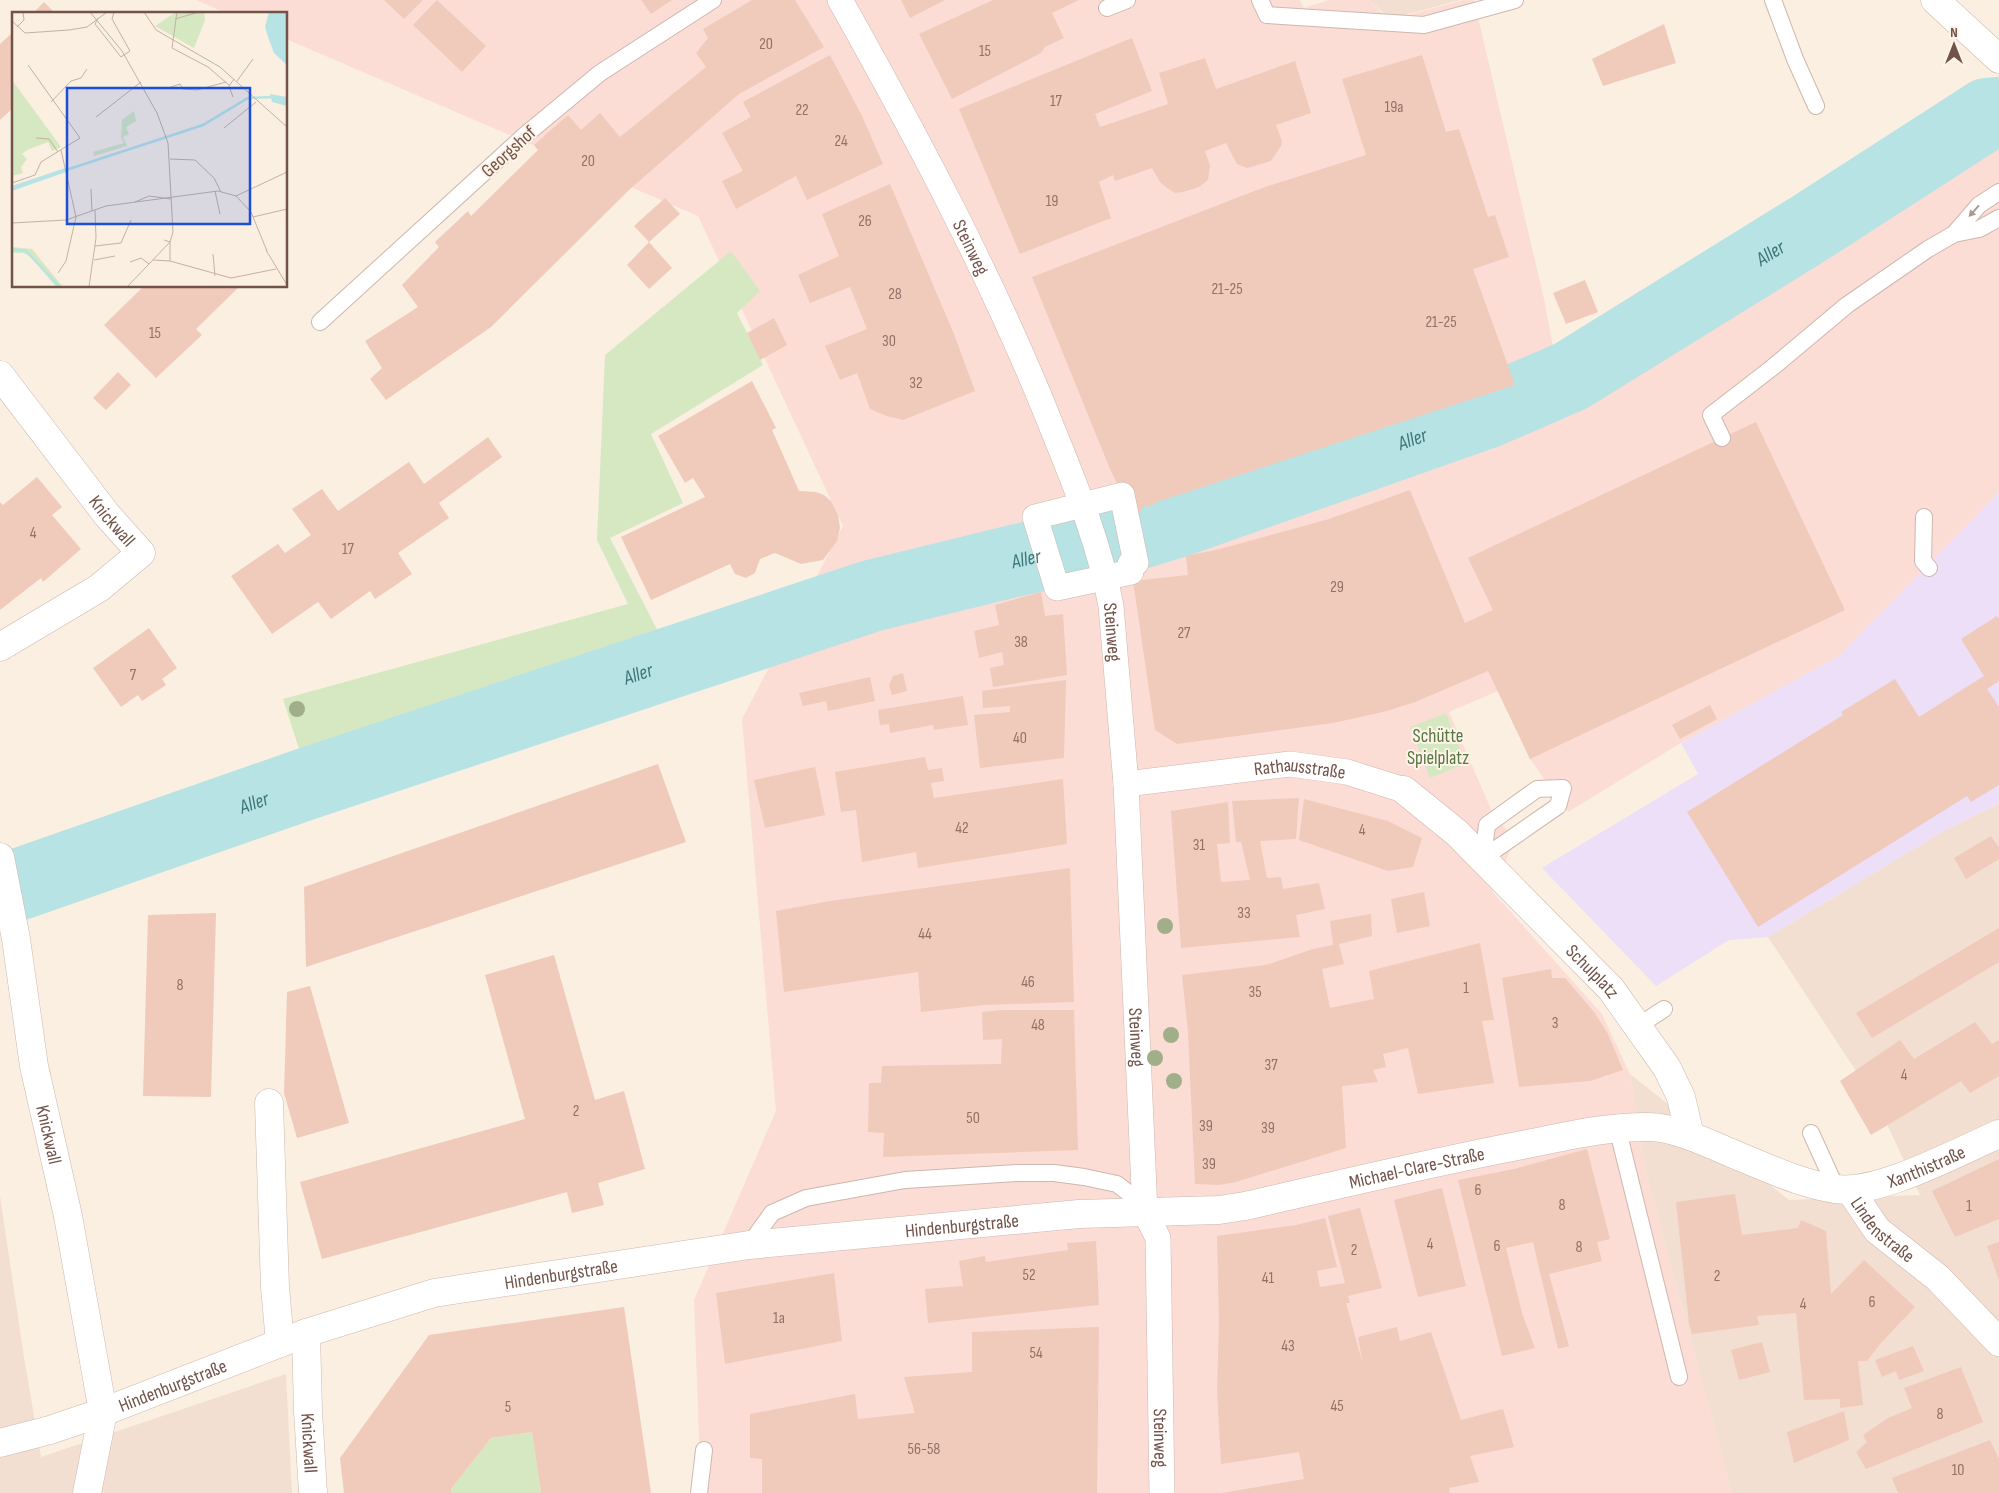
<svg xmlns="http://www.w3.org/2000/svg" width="1999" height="1493" font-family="'Sofia Sans Condensed',sans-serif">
  <rect width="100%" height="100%" fill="#fbefe2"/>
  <path fill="#f2dfd1" d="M1369,0H1460L1390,19Z
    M1999,804V1493H1732L1647,1176L1630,1074L1789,1200L1920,1195L1877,1103L1768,937L1945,830Z
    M0,1196L24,1357L41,1457L286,1374L292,1493H0Z"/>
  <path fill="#fbddd6" d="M196,0H1300L1304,8L1329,0H1369L1389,20L1464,0H1474L1544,299L1557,368L1515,385L1379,430L1393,468L1571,402L1999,129V492L1839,656L1681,743L1568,812L1530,759L1498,691L1449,712L1493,814L1515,840L1492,891L1602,1014L1630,1074L1647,1176L1732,1493H701L694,1300L776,1111L742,719L843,526L698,216L286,39V14H228Z"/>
  <path fill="#ecdff7" d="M1999,492V804L1945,830L1768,937L1729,940L1656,986L1542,868L1698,774L1681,743L1839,656Z"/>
  <path fill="#d6e8c2" d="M731,251L760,291L737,313L763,365L651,434L683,503L610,538L663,641L530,679L300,752L283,699L628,604L597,540L605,355Z
    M1446,713L1466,764L1430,778L1410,727Z
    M532,1432L541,1493H451V1489L491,1438Z"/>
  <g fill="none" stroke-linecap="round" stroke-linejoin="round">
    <path stroke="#b8e3e4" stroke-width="72" id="s1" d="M0,891L306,784L871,596L1018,560L1133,535L1176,522L1488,412L1571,376L1810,228L1987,114L1999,113"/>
  </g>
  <path fill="#f0cabb" d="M384,0H423L404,19Z
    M437,0L486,46L462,72L413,25Z
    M641,0H672L651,14Z
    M752,0H795L824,47L739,94L629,190L491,327L386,400L370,379L382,368L365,341L418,307L402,285L439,247L435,242L468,211L471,216L538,150L534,145L568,115L581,130L600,113L620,137L706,67L696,53L708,38L703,29Z
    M901,0H945L910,18Z
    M993,0H1079L1052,13L1064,38L1045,47L1041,53L952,99L919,34Z
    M44,2L56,14H32Z
    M1664,24L1676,63L1603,86L1592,59Z
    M14,31V107L0,120V44Z
    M1132,38L1152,91L1095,114L1100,127L1168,104L1159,73L1205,58L1216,89L1295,61L1311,113L1276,125L1282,141L1281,146L1271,161L1261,164L1247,168L1237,164L1226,143L1205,151L1210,166L1208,180L1199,187L1183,192L1175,193L1167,188L1160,182L1152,168L1115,181L1113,175L1099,182L1111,218L1020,254L959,109Z
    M830,55L862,116L883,164L807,200L796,176L736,209L722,181L743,171L722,133L751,117L743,102Z
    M1422,55L1446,132L1459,129L1488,217L1495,215L1509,257L1473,269L1515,385L1160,501L1148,507L1144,505L1135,520L1110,469L1032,277L1265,187L1366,155L1342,79Z
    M890,184L954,334L975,391L903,420L887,416L870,409L857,373L840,380L825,346L867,329L850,287L810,303L798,275L839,256L822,214Z
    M665,198L680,214L649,242L634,226Z
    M649,242L672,268L649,289L627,265Z
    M1585,280L1598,312L1566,324L1553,293Z
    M144,286H240L196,329L202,335L156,378L104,325Z
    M774,318L787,345L760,360L747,333Z
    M118,372L131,385L106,410L93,398Z
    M752,381L776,428L772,430L799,491L816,492L824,495L831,501L838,515L840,528L837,541L823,560L801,564L775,553L760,559L755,573L746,578L735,574L730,564L651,600L621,537L705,497L693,478L685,483L658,436Z
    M1756,422L1845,610L1530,759L1488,671L1415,702L1387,711L1333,723L1177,744L1155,730L1133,581L1188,575L1186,556L1220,549L1329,519L1410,490L1465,623L1493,610L1468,558Z
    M488,437L502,457L439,503L449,518L398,553L412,574L375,599L370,591L331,619L318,602L272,634L231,576L278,544L285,553L311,535L292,509L322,489L338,511L409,462L424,484Z
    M37,477L62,507L52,515L81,549L43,582L41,578L0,610V502L3,505Z
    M1041,592L1045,616L1063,614L1067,675L993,687L990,668L1004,665L1002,652L979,658L974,631L999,625L995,605Z
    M1997,616L1999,619V681L1987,689L1999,707V785L1971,802L1967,796L1758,927L1687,812L1843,715L1841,712L1895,679L1919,717L1984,676L1961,639Z
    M149,628L177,668L162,679L166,685L142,701L138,695L121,707L93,668Z
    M903,673L907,691L892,695L889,685L893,676Z
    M870,677L875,701L828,711L826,701L803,706L799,693Z
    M1066,680L1064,758L980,768L974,715L1010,712V706L983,708L982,691Z
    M963,696L968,725L934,730L933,725L890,733L889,724L880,725L878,710Z
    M1710,705L1717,719L1680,739L1672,725Z
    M925,757L928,770L942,768L944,781L931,783L934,798L1063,779L1067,844L918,868L916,852L862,862L856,810L841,812L835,772Z
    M658,764L686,842L306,967L304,887Z
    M815,767L825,815L765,828L754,780Z
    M1299,798L1296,839L1260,841L1267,878L1281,877L1283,889L1319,883L1325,909L1296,915L1300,937L1181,948L1171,811L1228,802L1230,843L1217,844L1221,882L1250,880L1241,842H1236L1232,801Z
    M1304,799L1388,821L1422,838L1413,867L1388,871L1299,840Z
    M1991,836L1999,848V859L1966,879L1954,858Z
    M1070,868L1074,1002L984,1005L921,1012L918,972L784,992L776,911L830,901Z
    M1424,892L1430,926L1397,933L1391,899Z
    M216,913L211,1097L143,1096L148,915Z
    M1371,914L1372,936L1339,944L1344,964L1322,969L1330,1008L1374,999L1369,971L1480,943L1494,1020L1482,1021L1494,1083L1418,1094L1408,1048L1383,1054L1386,1067L1373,1070L1378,1082L1342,1086L1346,1148L1236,1182L1219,1185L1195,1184L1188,1032L1182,975L1266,965L1313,949L1333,945L1330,921Z
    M1999,928V962L1872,1038L1856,1013Z
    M554,955L595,1100L624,1091L645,1169L598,1183L604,1205L572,1213L567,1192L322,1259L300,1182L525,1119L485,975Z
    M1551,969L1552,978H1565L1594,1012L1607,1032L1623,1070L1590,1081L1519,1087L1502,978Z
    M310,986L349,1123L297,1138L284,1093L287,992Z
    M1003,1010H1074L1078,1150L883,1157L884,1133L868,1132L869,1083H881L882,1066L1001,1064L1002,1039L983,1040L982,1012Z
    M1975,1022L1992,1044L1999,1040V1076L1970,1093L1961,1081L1871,1135L1840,1081L1900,1040L1914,1059Z
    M1587,1149L1610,1239L1597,1242L1602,1261L1549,1274L1569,1346L1558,1349L1533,1242L1506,1248L1522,1313L1535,1348L1502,1356L1458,1180L1514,1169Z
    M1999,1159V1219L1955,1237L1932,1191Z
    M1442,1188L1466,1286L1418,1297L1394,1200Z
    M1735,1194L1742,1235L1798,1228L1801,1220L1826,1231L1831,1294L1864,1260L1915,1307L1880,1344L1867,1361H1858L1863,1405L1840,1408V1399L1804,1400L1796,1313L1757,1316L1759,1325L1692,1334L1689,1323L1676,1202Z
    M1360,1208L1382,1288L1348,1296L1350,1303H1346L1363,1365L1358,1337L1397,1327L1400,1341L1431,1332L1461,1420L1503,1409L1514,1447L1470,1456L1479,1482L1449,1488L1450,1493H1222L1304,1479L1299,1452L1221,1464L1217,1390L1219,1323L1217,1236L1296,1225L1325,1218L1337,1267L1317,1271L1320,1287L1345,1283L1328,1216Z
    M1096,1241L1099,1305L928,1323L925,1289L963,1286L959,1261L985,1256L986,1262L1068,1250L1067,1243Z
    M1999,1242V1280L1987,1246Z
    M834,1273L842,1341L725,1364L716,1293Z
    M624,1307L651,1493H541L532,1432L491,1438L451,1489V1493H344L340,1458L429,1335Z
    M1099,1327L1097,1493H762V1459L750,1458V1414L855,1394L858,1419L915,1413L904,1377L972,1372V1332Z
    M1762,1342L1770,1372L1739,1380L1731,1350Z
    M1913,1346L1924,1371L1899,1380L1896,1371L1882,1377L1875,1360Z
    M1961,1367L1983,1422L1866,1469L1856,1452L1867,1442L1863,1435L1888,1418L1912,1408L1904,1388Z
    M1844,1411L1849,1440L1794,1463L1787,1432Z
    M1990,1440L1999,1459V1493H1898L1892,1478Z"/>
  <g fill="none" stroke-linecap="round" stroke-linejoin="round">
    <g stroke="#ceb7ad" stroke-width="18">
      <path id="service" d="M1260,0L1267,15L1424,25L1515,0
        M1773,0L1795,59L1816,106
        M1107,8L1127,0
        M1954,234L1979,205L1999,192
        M320,322L524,136L600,73L713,0
        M1722,438L1711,415L1773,367L1847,305L1928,249L1954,234L1979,229L1999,218
        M1924,517L1923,561L1929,568
        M1563,788L1558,806L1483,858L1487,825L1537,789Z
        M1638,1026L1664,1009
        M1617,1127L1679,1377
        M1811,1133L1837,1190
        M749,1245L772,1213L806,1198L905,1180L1017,1173H1054L1084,1177L1117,1184L1131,1195L1145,1212
        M699,1493L704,1450"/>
    </g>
    <g stroke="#ceb7ad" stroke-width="26">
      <g id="pedestrian">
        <path id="s2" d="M840,0C918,139 994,281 1053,430C1076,487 1100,545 1111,606L1126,784L1145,1212L1158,1238L1162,1493"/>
        <path d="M1122,495L1136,563L1130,564L1131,572L1057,588L1035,517Z"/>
        <path id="s3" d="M1126,784L1290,764L1347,772L1404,790"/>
      </g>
    </g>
    <g stroke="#ceb7ad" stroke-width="29">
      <g id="minor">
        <path id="s4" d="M0,375L107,515L141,553L99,588L0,647"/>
        <path id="s5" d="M1404,790L1457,833L1611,989L1667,1068L1681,1097L1690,1136"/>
        <path id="s6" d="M0,857L16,939L34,1066L68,1216L103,1412L87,1493"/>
        <path d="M269,1103L275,1287L280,1343"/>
        <path id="s7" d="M1850,1190L1877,1230L1938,1278L1999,1342"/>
        <path id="s8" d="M306,1333L308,1411L313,1493"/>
        <path id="s9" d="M0,1443L50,1430L103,1412L306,1333L434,1293L749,1245L1079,1214L1219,1210L1245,1206C1337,1185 1429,1163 1522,1145C1564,1137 1607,1126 1650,1127C1677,1127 1718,1148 1743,1158C1773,1170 1804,1185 1836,1189C1879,1195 1959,1151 1999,1134"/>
      </g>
    </g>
    <g stroke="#ceb7ad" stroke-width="29">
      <path id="tertiary" d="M1935,0L1999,59"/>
    </g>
    <use href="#service" stroke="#fff" stroke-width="16"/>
    <use href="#pedestrian" stroke="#fff" stroke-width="25"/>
    <use href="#minor" stroke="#fff" stroke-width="28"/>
    <use href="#tertiary" stroke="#fff" stroke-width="28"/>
  </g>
  <g fill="#a1ae8a">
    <circle cx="297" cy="709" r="8"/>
    <circle cx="1165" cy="926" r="8"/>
    <circle cx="1171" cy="1035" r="8"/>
    <circle cx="1155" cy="1058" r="8"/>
    <circle cx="1174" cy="1081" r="8"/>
  </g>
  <defs><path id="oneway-solid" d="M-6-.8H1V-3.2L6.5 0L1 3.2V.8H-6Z" transform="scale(1.25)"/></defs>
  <use fill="#aa9892" href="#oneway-solid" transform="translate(1974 211) rotate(132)"/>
  <g text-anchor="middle" stroke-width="4" stroke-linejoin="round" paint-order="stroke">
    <g font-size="16" fill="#927166">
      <text x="766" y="49">20</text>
      <text x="985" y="56">15</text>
      <text x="1056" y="106">17</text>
      <text x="1394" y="112">19a</text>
      <text x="802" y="115">22</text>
      <text x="841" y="146">24</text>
      <text x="588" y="166">20</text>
      <text x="1052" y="206">19</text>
      <text x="865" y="226">26</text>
      <text x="1227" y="294">21-25</text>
      <text x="895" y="299">28</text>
      <text x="1441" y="327">21-25</text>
      <text x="155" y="338">15</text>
      <text x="889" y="346">30</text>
      <text x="916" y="388">32</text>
      <text x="33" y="538">4</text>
      <text x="348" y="554">17</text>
      <text x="1337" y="592">29</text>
      <text x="1184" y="638">27</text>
      <text x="1021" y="647">38</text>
      <text x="133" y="680">7</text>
      <text x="1020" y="743">40</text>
      <text x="962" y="833">42</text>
      <text x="1362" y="835">4</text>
      <text x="1199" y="850">31</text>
      <text x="1244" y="918">33</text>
      <text x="925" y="939">44</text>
      <text x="1028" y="987">46</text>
      <text x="180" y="990">8</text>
      <text x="1466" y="993">1</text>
      <text x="1255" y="997">35</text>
      <text x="1555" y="1028">3</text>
      <text x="1038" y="1030">48</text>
      <text x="1271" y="1070">37</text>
      <text x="1904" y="1080">4</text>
      <text x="576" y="1116">2</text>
      <text x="973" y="1123">50</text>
      <text x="1206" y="1131">39</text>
      <text x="1268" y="1133">39</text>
      <text x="1209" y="1169">39</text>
      <text x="1478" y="1195">6</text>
      <text x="1562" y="1210">8</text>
      <text x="1969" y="1211">1</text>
      <text x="1430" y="1249">4</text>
      <text x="1497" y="1251">6</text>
      <text x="1579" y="1252">8</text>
      <text x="1354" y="1255">2</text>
      <text x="1029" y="1280">52</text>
      <text x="1717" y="1281">2</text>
      <text x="1268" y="1283">41</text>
      <text x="1872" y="1307">6</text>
      <text x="1803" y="1309">4</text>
      <text x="779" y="1323">1a</text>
      <text x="1288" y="1351">43</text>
      <text x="1036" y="1358">54</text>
      <text x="1337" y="1411">45</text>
      <text x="508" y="1412">5</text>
      <text x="1940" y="1419">8</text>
      <text x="924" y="1454">56-58</text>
      <text x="1958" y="1475">10</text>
    </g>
    <g font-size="19" fill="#72534a" stroke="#fef3e8">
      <text transform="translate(508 151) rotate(-42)" y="7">Georgshof</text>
      <text dy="7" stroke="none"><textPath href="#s2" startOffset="280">Steinweg</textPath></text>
      <text dy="7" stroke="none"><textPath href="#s4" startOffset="184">Knickwall</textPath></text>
      <text dy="7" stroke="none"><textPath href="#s2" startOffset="692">Steinweg</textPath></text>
      <text dy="7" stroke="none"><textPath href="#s3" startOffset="175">Rathausstraße</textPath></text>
      <text dy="7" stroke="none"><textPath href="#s5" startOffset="262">Schulplatz</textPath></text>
      <text dy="7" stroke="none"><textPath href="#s2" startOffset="1098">Steinweg</textPath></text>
      <text dy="7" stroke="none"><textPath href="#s6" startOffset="282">Knickwall</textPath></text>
      <text dy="7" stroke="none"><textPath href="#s9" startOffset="1980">Xanthistraße</textPath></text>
      <text dy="7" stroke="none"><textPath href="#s9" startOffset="1452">Michael-Clare-Straße</textPath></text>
      <text dy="7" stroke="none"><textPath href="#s9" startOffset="992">Hindenburgstraße</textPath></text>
      <text dy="7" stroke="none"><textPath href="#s7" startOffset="52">Lindenstraße</textPath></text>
      <text dy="7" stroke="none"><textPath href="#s9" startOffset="588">Hindenburgstraße</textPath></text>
      <text dy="7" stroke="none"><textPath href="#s9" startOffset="182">Hindenburgstraße</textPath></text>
      <text dy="7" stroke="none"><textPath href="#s2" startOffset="1502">Steinweg</textPath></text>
      <text dy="7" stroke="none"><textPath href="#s8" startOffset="110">Knickwall</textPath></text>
    </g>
    <g font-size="19" fill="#587842" stroke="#fef3e8">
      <text x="1438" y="742">Schütte<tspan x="1438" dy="22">Spielplatz</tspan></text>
    </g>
    <g font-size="20" font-style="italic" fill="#3e7577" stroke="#fef3e8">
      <text dy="7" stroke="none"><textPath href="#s1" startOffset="1889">Aller</textPath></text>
      <text dy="7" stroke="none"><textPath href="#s1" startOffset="1484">Aller</textPath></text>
      <text dy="7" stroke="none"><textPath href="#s1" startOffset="1079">Aller</textPath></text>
      <text dy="7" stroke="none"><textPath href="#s1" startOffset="674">Aller</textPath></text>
      <text dy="7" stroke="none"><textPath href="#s1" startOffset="269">Aller</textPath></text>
    </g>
  </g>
  <g transform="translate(12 12)">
    <rect width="275" height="275" fill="#fbefe2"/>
    <path d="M164,0H192L193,8L182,36L143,14ZM0,68L49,135L40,139L36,130L15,138L10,142L15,147L9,155L11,161L0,164ZM122,99L124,109L114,115L117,122L111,125L115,134L82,144L81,140L112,131L109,125L110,108ZM0,235L20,237L51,275H44L18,244L11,241H0Z" fill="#d6e8c2"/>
    <path d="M257,0H275V53L262,41L257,28L253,15ZM258,82L275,85V94L260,90ZM53,156L54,160L0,179V174Z" fill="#b8e3e4"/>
    <path fill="none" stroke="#b8e3e4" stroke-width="2.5" d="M48,160L191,113L236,86L262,85L275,89M0,237L14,239L48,275"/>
    <path fill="none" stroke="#c4b1a5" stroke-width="1" d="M78,0L110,39L145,101L156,131L161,220L158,230L115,275M132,0L144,18L208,55L275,115M165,0L160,36L196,55L217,73M86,6L83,12L109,45L118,39L100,7L102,0M163,7L187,0M0,9L13,21L57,18L75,15L95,0M5,15L12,8L11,0M225,69L241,47M156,76L168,72L171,77L185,78L214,70M221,85L217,74L222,67M39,90L59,69L69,66L75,57M84,105L129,70M212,116L244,90M24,126L37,127L46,140M158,147L183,148L202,166L209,180M0,171L23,163L29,150L68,126L16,53M79,177L80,199M203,179L208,202M224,184L275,160M123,190L137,184L159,187M241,205L275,197M0,211L54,208L94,194L206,179L224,184L239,200L255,239M152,228L158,230V249M83,234L109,231L119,208M254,238L275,273M201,242L203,264M82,248L103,244M141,248L158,249L219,266L264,257M118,250L129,246L137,252M46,261L54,249L64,205L49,138M77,275L84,226L83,198"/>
    <path fill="#1d4ed8" fill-opacity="0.15" stroke="#1d4ed8" stroke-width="2.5" d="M55,76H238V212H55Z"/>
    <rect width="275" height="275" fill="none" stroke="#72534a" stroke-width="2.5"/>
  </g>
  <g transform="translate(1954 45)" stroke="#fef3e8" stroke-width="4" paint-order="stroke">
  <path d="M0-4L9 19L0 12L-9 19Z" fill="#72534a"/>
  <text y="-8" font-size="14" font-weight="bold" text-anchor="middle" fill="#72534a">N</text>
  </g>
</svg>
